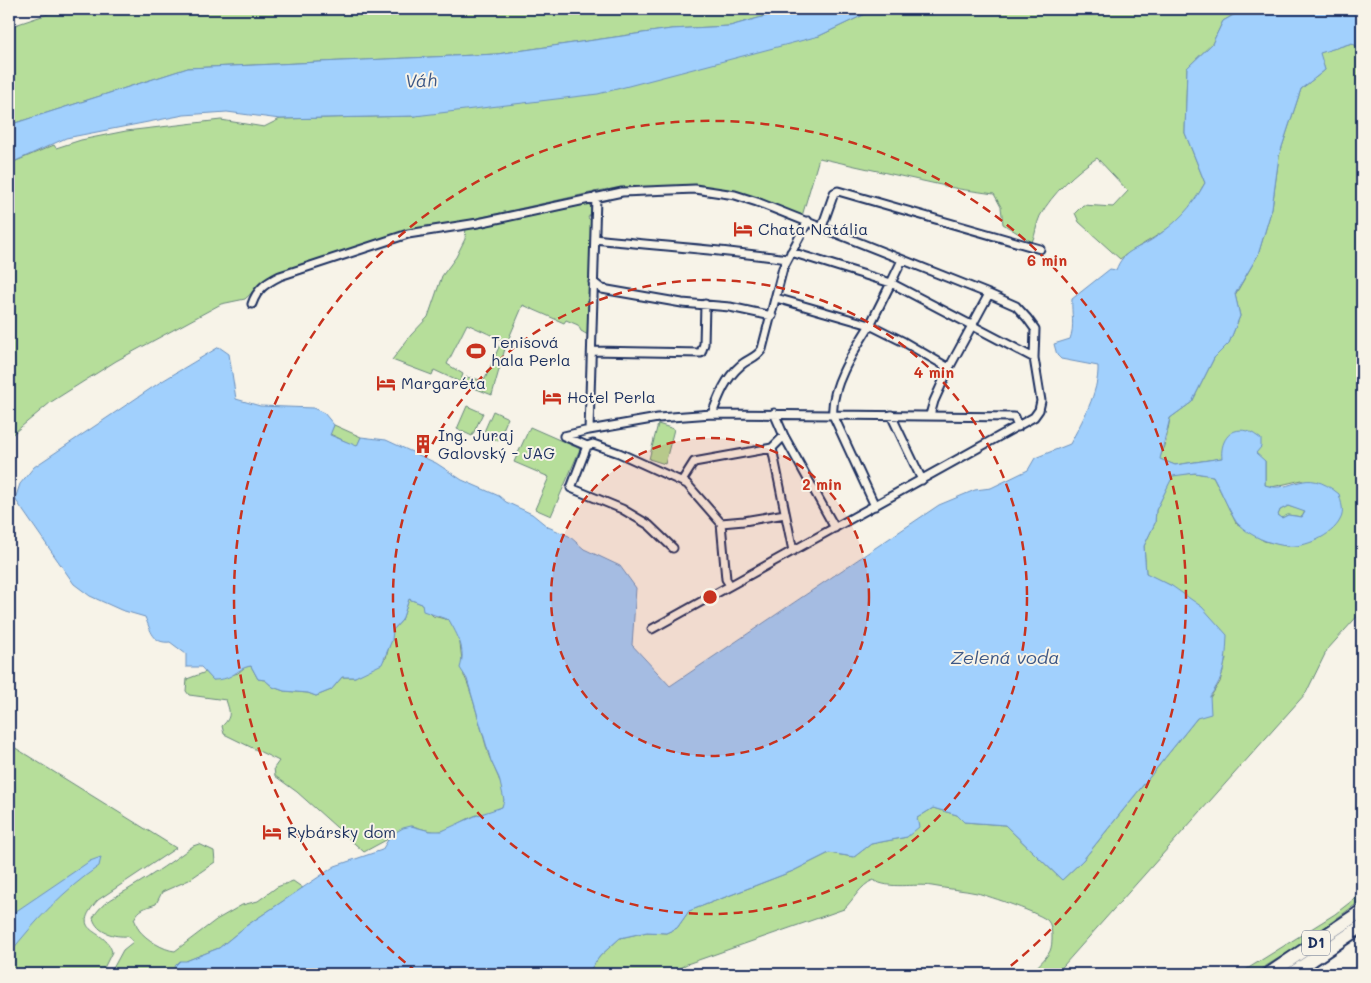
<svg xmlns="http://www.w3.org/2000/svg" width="1371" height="983" font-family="Mali,sans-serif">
  <rect width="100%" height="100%" fill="#f7f3e8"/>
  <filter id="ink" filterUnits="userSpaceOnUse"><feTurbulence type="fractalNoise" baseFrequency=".02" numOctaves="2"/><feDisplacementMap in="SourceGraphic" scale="10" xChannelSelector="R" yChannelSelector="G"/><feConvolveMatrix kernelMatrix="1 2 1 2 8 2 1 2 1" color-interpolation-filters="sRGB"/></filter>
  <g filter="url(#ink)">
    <path fill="#b6de9a" stroke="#68867c" d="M63,9H791L730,26L671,29L497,54L188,68L9,125V27Z
      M876,9H1244L1223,21L1212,44L1187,68L1185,133L1205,183C1200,190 1197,199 1192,207C1178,227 1140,244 1120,259L1079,222L1075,213L1083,205L1113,207L1128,191L1097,158C1076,171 1052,194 1040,216C1036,224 1036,234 1032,242L1003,224L1001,207L994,194L959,189L819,158L800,223C775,212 736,195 709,193C673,189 635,195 599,199L608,189L370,242L269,277L245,299L221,304L116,361L51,402L9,437V164L54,145L56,148L81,140L126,131L221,120L264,127L280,119L415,116L819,36Z
      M1352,43L1362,50V611L1327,650L1306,693L1056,974H1030C1036,967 1046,959 1050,951C1053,944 1053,927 1048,921C1042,914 989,896 977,893C963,890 947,889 932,886C913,883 890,890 873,880C860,886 854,899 844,909L687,964L668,974H587L600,956L620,938L647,932L666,933L677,928L689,911L793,871L829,853L854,857L871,844L907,837L917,818L933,808L957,815L964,822L1005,825L1062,880L1083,860L1197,718L1220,682L1226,658L1172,586L1146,574L1144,546L1155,523L1156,510L1173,475L1195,473L1213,476L1236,523L1264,541L1288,546L1315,540L1302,480L1272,487L1265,485V461L1222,458L1175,465L1159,459L1165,446L1170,418L1192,402L1214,358L1229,343L1240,316L1235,295L1258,255L1272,208L1279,156L1301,89L1325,70L1319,53Z
      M574,204H588L593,209L588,218L593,222L588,335L581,331L578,325L566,320L564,323L523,305L506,345L492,395L464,384L466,377L481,380L485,379L502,340L467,324L447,364L463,374L460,382L434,370L432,375L392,360L411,335L428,317L442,276L456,257L465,239L466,227Z
      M467,406L483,413L472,436L457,429Z
      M493,411L508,418L498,441L483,434Z
      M658,424L674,429L665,464L649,459Z
      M334,425L361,437L357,447L330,434Z
      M530,427L580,449L551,516L535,509L549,477L514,462Z
      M1288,506L1305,511L1302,517L1288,515L1282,518L1278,515L1280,510Z
      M409,599L422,604L433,616L449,620L459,636L464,676C469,681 485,743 489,756C493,767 510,796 502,807C497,813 484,813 477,815C465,819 454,828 442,831C431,833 421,828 412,826L364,852L297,792L275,776L274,768L279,761L224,734L222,726C232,717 230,712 226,700L189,695L186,691L187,679L206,672L213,680L238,673L245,667L251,666L258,679L265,680L273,687L284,691L308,693L316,696L331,690L342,677H355L386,658L393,630L402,620Z
      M9,744L176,848L98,900C67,935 106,927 112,952L101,974H9Z
      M199,844L214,851L215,862L189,880L162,892L156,904C145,908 140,908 134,919C136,922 137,927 139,930C146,939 163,950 175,951L216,920L242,905L258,901L277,887L293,881L303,888L246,926L219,948L186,961L175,971L176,974H110L123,950L133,942L128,936C114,937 97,933 93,918C102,901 117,897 132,887C153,875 174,860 193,846Z
      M1362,893V900L1300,945L1253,974H1239L1335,914Z"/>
    <path fill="#a1d0fd" stroke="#6b90bd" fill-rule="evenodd" d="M791,9H876L819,36L598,94L415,116L280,119L227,112L184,115L66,138L9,164V125L188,68L497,54L671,29L730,26Z
      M1244,9H1362V50L1352,43L1320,53L1325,70L1301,89L1279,156L1272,208L1258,255L1235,294L1240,316L1229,343L1214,358L1192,402L1170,418L1160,459L1175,465L1222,458C1220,444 1228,426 1247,431C1252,432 1257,436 1261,439V447L1256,453L1265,461V485C1293,495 1303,464 1339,494C1341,502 1345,512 1340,520C1332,536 1304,548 1287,546C1269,544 1250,536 1238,524C1233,520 1219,486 1213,476L1195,473L1173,476L1156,510L1155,523L1144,546L1146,573L1172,586L1202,607L1227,635C1226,660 1225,676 1210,696L1211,714L1197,718L1083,860L1062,880L1005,825L964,822L957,815L933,808L917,818L919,827L907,837L871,844L854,857L829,853L793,871L689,911L677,928L666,933L647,932L620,938L600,956L587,974H176L175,966L180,961H186L219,948L246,926L335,866L382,850L391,835L403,828L411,826L430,831H442L475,816L502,807L504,800L499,778L491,761L467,679L460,668C466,649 458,636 449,620L423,611L422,604L409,599L402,620L393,630L392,640L382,664L355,677H342L331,690L316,696L308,693L284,691L273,687L265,680L258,679L251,666C236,668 235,680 213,680L201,667H186V654L170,642C153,644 151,631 145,617L121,610L90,596L74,584L15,499L20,484L34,467L159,383L219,347L229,354L236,399L260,406L313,408L324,413L334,425L330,435L357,446L361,437L386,440L436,463L462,480L499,496L506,502L532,514L548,527L569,536L584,549L620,566L636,588L632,645L670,686L939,505L975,490L991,488L1028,470L1035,458L1070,444C1082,421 1099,393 1098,366L1061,359L1057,355L1054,344L1070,339C1075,326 1071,313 1072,299L1110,269L1116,270C1124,249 1137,250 1153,239C1178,222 1191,208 1205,183L1185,133L1187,68L1212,44L1223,21ZM1288,506L1305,512L1302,517L1288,515L1282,518L1278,515L1280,510Z
      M101,857L99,866C64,890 35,921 9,954V916L90,861Z"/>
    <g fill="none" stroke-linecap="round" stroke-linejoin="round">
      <g stroke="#1b2f5e" stroke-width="11">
        <path id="minor" d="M822,227L834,193L838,191L1040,249
          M595,239C659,246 724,250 787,259
          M902,260L891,283L1034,358
          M593,282L602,289L682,303L730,307L772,316
          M776,298L870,325L891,283L791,252
          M252,304C257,289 266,283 280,276L408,234L478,223L622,192L695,189L735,195L757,202L989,294L1016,306L1027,318L1035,329L1034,358L1041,401L1039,410L1034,417L652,629
          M592,351L701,353L704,344L705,304
          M949,368L989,294
          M774,413L784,436L835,528
          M712,414C719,396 725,379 740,366C747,359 757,358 762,349L783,268L808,221
          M891,415L922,480
          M930,415L934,401L949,368L904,342L870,325C855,349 830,387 833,415L1014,417L1018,427
          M589,430L658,418L712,414L833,415L875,506
          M564,436L589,430L596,197
          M564,436L587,446L593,444L619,453L687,484L721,523L726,579L730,585
          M784,436L772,448L793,551
          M587,446L571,488L622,509L649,525L673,548
          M682,481L694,462L772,448
          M721,523L744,521L785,514"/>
      </g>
      <g stroke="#1b2f5e" stroke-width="16">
        <path id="motorway" d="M1269,974L1362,911
          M1291,974L1362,926"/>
      </g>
      <use href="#minor" stroke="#f7f3e8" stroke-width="7"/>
      <use href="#motorway" stroke="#f7f3e8" stroke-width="12"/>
    </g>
  </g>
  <circle cx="710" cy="597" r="159" fill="#c8321e" fill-opacity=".12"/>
  <g fill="none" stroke="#c8321e" stroke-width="2.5" stroke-dasharray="9 6">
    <circle cx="710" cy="597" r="159"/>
    <circle cx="710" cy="597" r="317"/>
    <path d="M417 972A476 476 0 1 1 1003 972"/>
  </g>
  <defs>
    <g id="hotel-bare" transform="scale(1.5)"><path d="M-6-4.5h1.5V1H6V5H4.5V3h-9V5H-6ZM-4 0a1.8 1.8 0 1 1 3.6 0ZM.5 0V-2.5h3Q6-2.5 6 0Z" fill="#c8321e" stroke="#f7f3e8" stroke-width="2.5" paint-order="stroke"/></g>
    <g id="stadium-bare" transform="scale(1.5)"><path d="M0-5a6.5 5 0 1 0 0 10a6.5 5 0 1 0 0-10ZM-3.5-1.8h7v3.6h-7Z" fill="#c8321e" stroke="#f7f3e8" stroke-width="2.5" paint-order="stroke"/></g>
    <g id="building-bare" transform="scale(1.5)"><path d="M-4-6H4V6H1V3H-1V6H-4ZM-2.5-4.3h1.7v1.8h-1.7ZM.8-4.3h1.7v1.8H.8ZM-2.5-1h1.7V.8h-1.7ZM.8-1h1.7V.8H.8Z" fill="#c8321e" stroke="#f7f3e8" stroke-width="2.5" paint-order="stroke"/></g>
  </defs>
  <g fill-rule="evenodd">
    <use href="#hotel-bare" x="743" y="229"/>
    <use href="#stadium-bare" x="476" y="351"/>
    <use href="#hotel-bare" x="386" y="383"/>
    <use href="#hotel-bare" x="552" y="397"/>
    <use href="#building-bare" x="423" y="444"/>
    <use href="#hotel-bare" x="272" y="832"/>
  </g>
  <g text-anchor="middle" stroke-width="4" stroke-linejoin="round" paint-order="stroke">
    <rect fill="#f7f3e8" stroke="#5d6a87" stroke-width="1" x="1302" y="930.5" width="28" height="25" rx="4"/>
    <g font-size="15" font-weight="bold" fill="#1b2f5e">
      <text x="1316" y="948">D1</text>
    </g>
    <g font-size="16" fill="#1b2f5e" stroke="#f7f3e8" text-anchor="start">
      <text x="758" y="235">Chata Natália</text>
      <text x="491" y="348">Tenisová<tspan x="491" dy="18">hala Perla</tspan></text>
      <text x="401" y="389">Margaréta</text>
      <text x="567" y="403">Hotel Perla</text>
      <text x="438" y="441">Ing. Juraj<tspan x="438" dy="18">Galovský - JAG</tspan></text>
      <text x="287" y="838">Rybársky dom</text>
    </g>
    <g font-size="18" font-style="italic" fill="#3c5786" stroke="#f7f3e8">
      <text transform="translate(421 81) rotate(-3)" y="6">Váh</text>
      <text x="1005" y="664">Zelená voda</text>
    </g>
  </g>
  <circle cx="710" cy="597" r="8" fill="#c8321e" stroke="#f7f3e8" stroke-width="2.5"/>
  <g font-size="15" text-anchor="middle" font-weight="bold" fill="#c8321e" stroke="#f7f3e8" stroke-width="4" stroke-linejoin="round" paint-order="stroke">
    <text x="1047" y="266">6 min</text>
    <text x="934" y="378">4 min</text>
    <text x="822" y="490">2 min</text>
  </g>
  <rect width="1371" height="983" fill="none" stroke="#f7f3e8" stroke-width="30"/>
  <rect x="15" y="15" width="1341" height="953" fill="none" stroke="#1b2f5e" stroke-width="2" filter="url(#ink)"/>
</svg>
